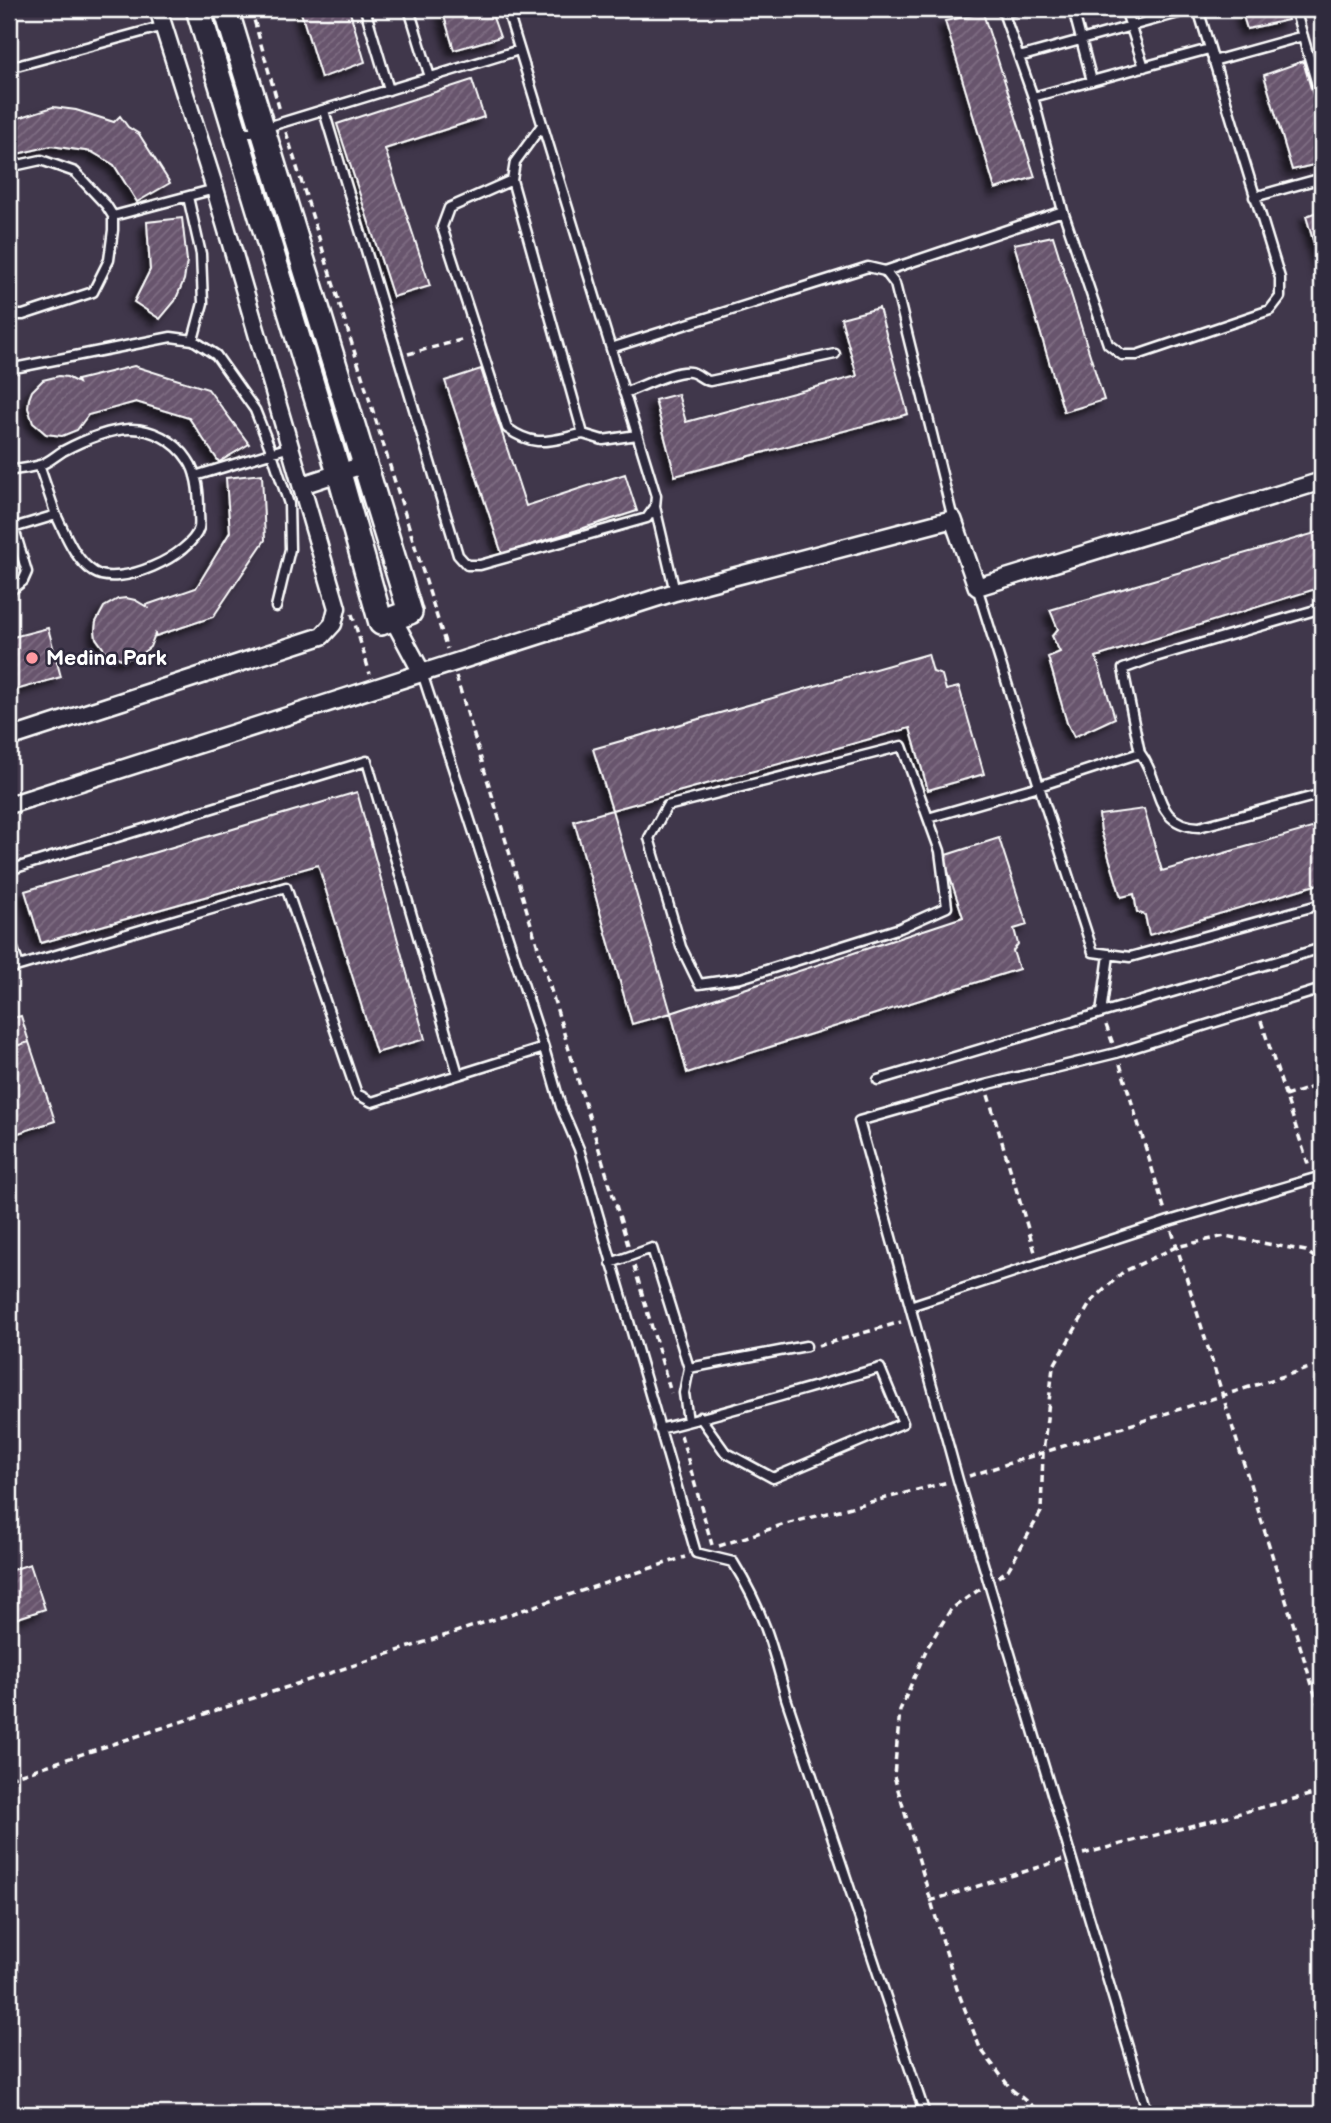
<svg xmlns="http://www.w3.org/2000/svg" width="1331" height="2123" font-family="'Balsamiq Sans',sans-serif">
  <defs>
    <pattern id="building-hatch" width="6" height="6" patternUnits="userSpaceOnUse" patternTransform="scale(1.75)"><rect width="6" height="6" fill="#68556d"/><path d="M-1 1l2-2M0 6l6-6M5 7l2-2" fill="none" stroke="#7f6e83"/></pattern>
    <filter id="shadow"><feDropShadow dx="-6" dy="6" stdDeviation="3.5" flood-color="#0009"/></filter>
  </defs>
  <rect width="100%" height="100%" fill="#40374b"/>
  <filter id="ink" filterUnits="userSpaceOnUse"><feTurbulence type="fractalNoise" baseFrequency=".0143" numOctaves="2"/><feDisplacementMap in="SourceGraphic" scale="14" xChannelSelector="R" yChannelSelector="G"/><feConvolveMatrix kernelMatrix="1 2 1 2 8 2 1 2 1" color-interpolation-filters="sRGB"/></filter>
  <g filter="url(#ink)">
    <path fill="url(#building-hatch)" stroke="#fff" stroke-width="2" filter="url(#shadow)" d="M300,9H349L365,62L321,78Z
      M442,9H490L500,37L454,50Z
      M1241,9H1285L1288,20L1247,29Z
      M983,13L1035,177L995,189L945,21Z
      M1303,61L1322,126V163L1292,170L1264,75Z
      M472,80L484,117L385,149L430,286L393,297L337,124Z
      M53,107L76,110L114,122L120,116L128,127L139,134L170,183L137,202L114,165L92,152L51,146L9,156V121Z
      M1322,210V271L1306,216Z
      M182,218L187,261L184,280L175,301L160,319L134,302L150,270L147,222Z
      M1053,236L1104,400L1064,412L1014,244Z
      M879,308L908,414L675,476L655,400L678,394L686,422L857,376L841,318Z
      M134,366L208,389L249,444L219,462L189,418L136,402L88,415L77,430L62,436L46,434L33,423L28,408L29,399L32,391L43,380L59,376L67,377L78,383L77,380Z
      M481,369L526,506L625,474L637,511L502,554L445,381Z
      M262,474L265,540L213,617L156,636L155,634L150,647L137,657L121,659L106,652L96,638L95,630L96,622L104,607L118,599L126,598L135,600L147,607L146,605L196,588L230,532L226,478Z
      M1322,531V587L1096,657L1115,718L1074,737L1067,723L1048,657L1060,652L1052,636L1058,629L1050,610Z
      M48,628L61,677L9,692V638Z
      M928,654L933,672L942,675L946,690L959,687L984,774L928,790L910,728L612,810L593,749Z
      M357,792L425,1039L376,1053L318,865L41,943L25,891Z
      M1144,809L1162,871L1322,825V883L1149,935L1145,915L1137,912L1134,894L1121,897L1101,831L1099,815Z
      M612,810L671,1013L632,1024L574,821Z
      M999,838L1027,925L1014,929L1018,944L1013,951L1019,969L687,1073L671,1013L963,917L943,856Z
      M21,1016L29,1042L9,1048V1019Z
      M29,1042L55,1121L9,1136V1048Z
      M30,1564L45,1609L9,1621V1571Z"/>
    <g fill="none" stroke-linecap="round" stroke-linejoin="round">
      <g stroke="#fff" stroke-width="13">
        <path id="lane" d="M365,9L389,90
          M409,9L430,77
          M1073,9L1092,81
          M1125,9L1144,67
          M1295,9L1322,102
          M1003,13L1019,9
          M1019,57L1193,9
          M1213,61L1303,36
          M9,68L164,26
          M1033,97L1209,49
          M324,111L458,555L467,565H480L647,518L655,507L656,496L507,9
          M542,125L515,162L512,180L583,434L603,440L637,435
          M238,136L519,50
          M9,167L41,160L75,172L106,205L113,216V230L109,260L93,292L23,315H9
          M512,180L449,208L442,227L507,428C536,449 550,440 583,434
          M188,197L201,254L203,303L193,340
          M1254,197L1322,178
          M1063,211L1108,344L1122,355H1137L1270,310L1280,297V278L1198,9
          M113,216L215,189
          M885,271L1063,211L1033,97L1002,9
          M611,348L868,267L885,271L895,284L953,519
          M9,369L171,337L193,340L216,355L255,410L272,453L289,504L290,549L276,607
          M624,393C641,387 674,370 690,372C698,373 702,380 710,381L835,354
          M39,465L56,515
          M9,471C19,469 30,468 40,465C49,462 55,456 63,451C82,441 108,430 129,429C151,428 176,441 188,460C198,474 199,495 199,512C199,516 200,523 199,528C191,556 119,588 94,572C75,560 66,535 56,515L13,528
          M195,476L290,447
          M655,507L675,592
          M9,512L27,572L23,581L9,592
          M977,587L1039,786L1093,952L1130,957L1322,904
          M1322,608L1155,657L1123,669L1140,753C1163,783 1152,825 1199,827L1322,794
          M422,673L544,1048L561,1107L579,1149L696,1553L733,1562C763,1610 772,1644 786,1698L925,2114
          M928,818L940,851L947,907L900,928L741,978L699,984L681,947L649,838L667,806L902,746L928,818L1039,786L1140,753
          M9,870L367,761L458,1074
          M9,937L19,966
          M9,969L286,887L357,1094L372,1102L544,1048
          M1101,1013L1322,948
          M878,1080L1101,1013L1109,955
          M611,1263L652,1248L689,1368L806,1346
          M910,1306L1169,1221L1322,1176
          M688,1421L684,1393L689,1368
          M659,1429C733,1411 807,1388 880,1368L903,1423L773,1478L725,1452L700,1417
          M1148,2114L958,1480L859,1121L985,1085L1116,1053L1322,989"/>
      </g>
      <g stroke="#fff" stroke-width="21">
        <path id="street" d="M302,485L363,465
          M392,617L422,673
          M9,738L322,636L333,624L337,608L215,189L158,9
          M9,805L675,592L953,519L977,587L1322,481"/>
      </g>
      <g stroke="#fff" stroke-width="28">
        <path id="secondary" d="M198,9L339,473L381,623L410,612L226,9"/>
      </g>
      <path stroke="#fff" stroke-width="3.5" stroke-dasharray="7 5" stroke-linecap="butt" d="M251,9L280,111
        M286,132L447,649
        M408,354L465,339
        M352,614L370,674
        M456,676L628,1245
        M1261,1021L1309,1167
        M1106,1025L1113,1044
        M1120,1064L1165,1211
        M988,1095L1035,1252
        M1285,1096L1322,1084
        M1172,1231L1322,1717
        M634,1266L671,1393
        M818,1346L901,1322
        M681,1435L712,1545
        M969,1476L1322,1364
        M719,1546L782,1525L948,1482
        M998,1577L1008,1570L1041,1512L1043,1453L1053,1367L1091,1302L1123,1272L1176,1247L1225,1236L1306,1251L1322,1263
        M980,1589L951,1609L927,1648L900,1710L894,1776L957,1989L980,2048L1011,2089L1042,2114
        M1322,1769L1316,1785L1322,1804
        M9,1778L685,1557
        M1083,1854L1317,1793
        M930,1901L1062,1860"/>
      <use href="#lane" stroke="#2f2a3d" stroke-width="8"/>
      <use href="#street" stroke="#2f2a3d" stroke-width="16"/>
      <use href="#secondary" stroke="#2f2a3d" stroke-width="23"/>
    </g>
  </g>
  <circle fill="#ff9aa2" stroke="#2f2a3d" stroke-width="2.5" cx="32" cy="658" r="7"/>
  <g text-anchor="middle" stroke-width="5" stroke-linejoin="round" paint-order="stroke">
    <g font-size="21" font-weight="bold" fill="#fff" stroke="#2f2a3d" text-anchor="start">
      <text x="46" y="665">Medina Park</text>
    </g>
  </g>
  <rect width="1331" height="2123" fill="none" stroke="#2f2a3d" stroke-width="35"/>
  <rect x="18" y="18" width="1296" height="2088" fill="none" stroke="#fff" stroke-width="2.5" filter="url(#ink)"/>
</svg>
